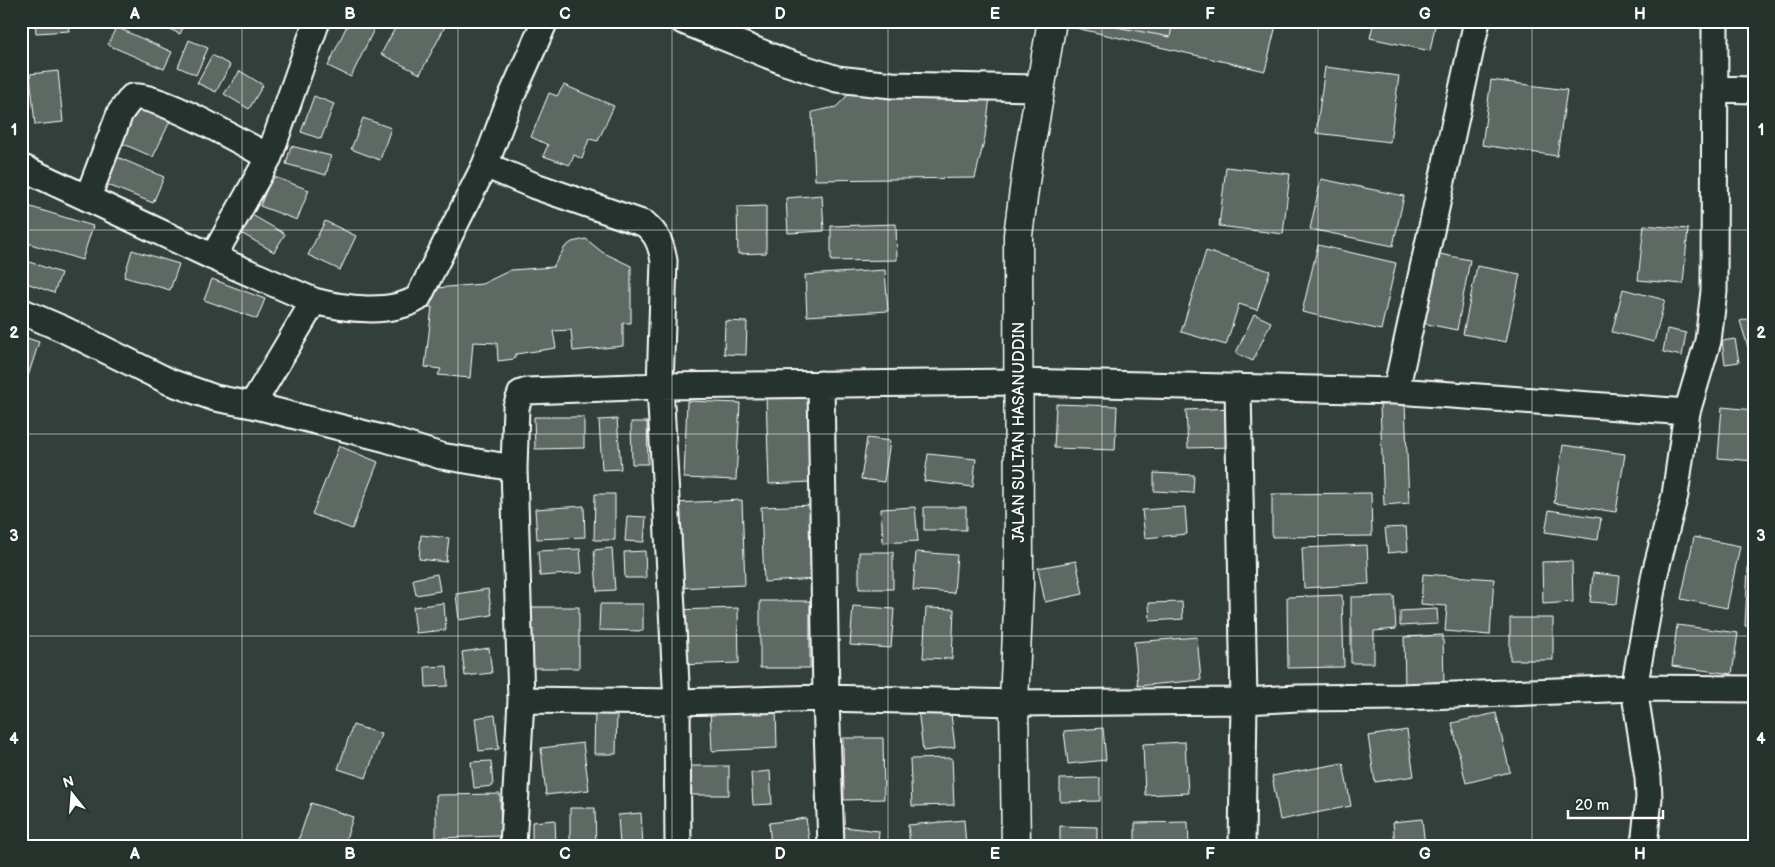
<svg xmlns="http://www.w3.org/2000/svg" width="1775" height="867" font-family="'Balsamiq Sans',sans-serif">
  <rect width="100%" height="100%" fill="#333f3a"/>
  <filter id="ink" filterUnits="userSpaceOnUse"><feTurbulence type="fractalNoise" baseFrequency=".02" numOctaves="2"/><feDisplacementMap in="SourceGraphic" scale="10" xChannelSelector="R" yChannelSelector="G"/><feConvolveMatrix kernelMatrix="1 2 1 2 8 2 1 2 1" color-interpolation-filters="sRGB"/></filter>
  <g filter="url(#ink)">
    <path fill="#5f6964" stroke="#fff" d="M35,21H68L69,31L36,33Z
      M153,21H186L180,34Z
      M349,21H378L351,77L328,66Z
      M399,21H448L420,74L381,54Z
      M1068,21H1277L1265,71L1067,26Z
      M1112,21H1173L1170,37L1111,26Z
      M1374,21H1436L1430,51L1370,38Z
      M116,27L172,52L164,69L108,45Z
      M189,40L208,48L196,75L178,67Z
      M212,55L230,65L216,92L197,83Z
      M1325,67L1399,76L1390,142L1316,133Z
      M58,71L63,122L35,125L30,74Z
      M240,71L263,85L249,109L224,94Z
      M1491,80L1567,90L1557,156L1482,145Z
      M564,85L614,106L598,141L589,139L582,159L574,155L570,165L543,156L548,145L531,137L549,93L557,96Z
      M991,89L985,137L975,178L815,180L812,112L836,107L849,94Z
      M314,96L334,104L321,139L301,132Z
      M136,104L171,119L153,157L119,142Z
      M363,118L391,128L380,160L351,149Z
      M291,146L331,156L326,175L286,164Z
      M110,154L164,177L153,203L98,181Z
      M1226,167L1290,174L1283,234L1219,226Z
      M272,176L309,190L297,220L260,206Z
      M1321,179L1404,196L1393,246L1310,229Z
      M822,195L824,231L788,233L786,198Z
      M21,204L93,226L82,260L21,241Z
      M766,206V253L738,254L737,207Z
      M252,215L285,234L274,252L241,233Z
      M325,221L356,236L340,270L308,255Z
      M896,224L897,260L831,261V226Z
      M1644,225L1688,229L1683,284L1638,280Z
      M586,239L602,252L631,266V323H623V346L573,351L571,330L553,331L556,348L516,354L514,359L498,361L497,343L473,342L470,378L438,375L441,369L425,367L432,307H424L425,289L482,284L511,270L553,267L565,247L572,242Z
      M1318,245L1396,263L1381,330L1302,312Z
      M132,250L179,264L170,290L124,277Z
      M1206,251L1270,271L1257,310L1239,304L1226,345L1181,332Z
      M1435,253L1470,260L1457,330L1422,323Z
      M21,259L61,273L54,293L21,281Z
      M1477,266L1520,274L1506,342L1463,334Z
      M885,270L888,311L807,316L805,275Z
      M212,279L265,299L257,319L204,300Z
      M1623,289L1665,300L1654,342L1612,332Z
      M1254,314L1271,322L1253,361L1236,353Z
      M1754,317V356L1751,357L1740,321Z
      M725,321L747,322L746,355L724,354Z
      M1667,329L1686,333L1682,356L1663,352Z
      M21,336L39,342L28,376L21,374Z
      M1735,339L1739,362L1725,364L1722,341Z
      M807,394L811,482L769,484L766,396Z
      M687,401L740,403L736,480L684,478Z
      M1056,404L1117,406L1115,450L1054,448Z
      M1405,404L1409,503L1384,505L1380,405Z
      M1722,407L1754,410V461L1718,458Z
      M1232,408L1234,447L1188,448L1186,410Z
      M534,417H584V448L535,449Z
      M617,419L621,469L602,470L599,420Z
      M631,422H647L648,464H632Z
      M867,438L890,441L884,482L861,479Z
      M1563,445L1625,454L1616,512L1554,503Z
      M339,446L378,462L352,529L312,514Z
      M928,454L976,459L973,487L924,481Z
      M1154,473L1194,475L1193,493L1154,491Z
      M1371,493L1372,536L1272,537V494Z
      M595,494H615V540H594Z
      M742,500L745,585L677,588L674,503Z
      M814,505L817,579L764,582L761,507Z
      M584,506L585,537L537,539L535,509Z
      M915,507L918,541L883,543L881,509Z
      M924,507H966V530H924Z
      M1185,507L1187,534L1145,538L1142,510Z
      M1549,510L1601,518L1598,540L1545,532Z
      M627,516L646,517L644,542L625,541Z
      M1406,527L1408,551L1388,553L1385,528Z
      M421,535L449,538L446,562L419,559Z
      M1694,537L1740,546L1727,608L1681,599Z
      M1367,545L1369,584L1304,588L1302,548Z
      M612,548L615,590L597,591L594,550Z
      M580,549L582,573L540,576L538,551Z
      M1749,549H1754V626H1745Z
      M645,551L646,578H625L624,552Z
      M859,552H893V589H859Z
      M916,552L957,555L954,593L913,590Z
      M1076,561L1083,594L1045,602L1038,568Z
      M1572,561L1573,602L1543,604L1542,562Z
      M1593,573L1620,576L1617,604L1590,602Z
      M437,574L440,591L416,595L413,579Z
      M1423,574L1494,579L1490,635L1445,631L1447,606L1421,604Z
      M488,589L492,615L459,620L456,594Z
      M1342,595L1344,667L1288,668L1287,597Z
      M1394,596L1396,629L1374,631V663H1351V597Z
      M760,601H810V668H760Z
      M1182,602L1183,619L1150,621L1149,603Z
      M444,603L446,630L416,633L413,607Z
      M600,604H643V631L599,630Z
      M853,606L894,609L891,648L850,645Z
      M532,607H579V668H533Z
      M738,608L739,663L677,665L675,610Z
      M926,608L954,609L952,659L923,658Z
      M1437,609L1438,624L1400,626V611Z
      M1510,618H1553V660H1510Z
      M1677,625L1738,633L1732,674L1672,666Z
      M1443,635L1444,686L1405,687L1404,637Z
      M1197,637L1201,680L1138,686L1134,642Z
      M489,648L492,673L465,676L462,652Z
      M447,666L448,686L426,687L425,667Z
      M776,706L777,748L712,751L710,709Z
      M950,706L955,747L923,751L918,709Z
      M595,708H617L616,754H594Z
      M1496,713L1510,772L1466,783L1452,723Z
      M495,715L499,749L479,751L475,718Z
      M353,725L381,734L366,778L338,769Z
      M1103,728L1106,760L1068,764L1064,731Z
      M1407,730L1414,776L1375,782L1368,736Z
      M843,738H883L884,799L844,800Z
      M1185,742L1188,793L1145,795L1143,744Z
      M583,743L589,790L546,795L541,748Z
      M952,758L954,805L912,806L910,759Z
      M491,761L493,786L474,788L471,762Z
      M1343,763L1351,806L1280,820L1272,776Z
      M678,766H729V795H678Z
      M770,771L772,804L753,805L751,773Z
      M1100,778V801L1060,802V779Z
      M500,794L501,836L436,838V795Z
      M311,803L353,817L344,846L297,844Z
      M570,808H595L596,846H570Z
      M641,813L643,846H620L618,815Z
      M806,818L810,846H771L769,823Z
      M1422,819L1425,846H1395L1393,822Z
      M555,820L556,846H532V822Z
      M964,820L966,846H910L908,825Z
      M1188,822L1189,846H1135V823Z
      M1060,826L1097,827V846H1060Z
      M844,827L879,831L878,846H842Z
      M500,841V846H455V843Z"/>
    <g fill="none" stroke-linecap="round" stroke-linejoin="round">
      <g stroke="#fff" stroke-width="29">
        <path id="street" d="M545,21L509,102L485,165L535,186L645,224C658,235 661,245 664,261L660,386L677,702L678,846
          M683,21L785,62L837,79L892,85L1040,88
          M1715,89L1754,90
          M21,167L213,257L269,157L317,21
          M88,197L120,113L132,97C158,93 242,143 269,157
          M213,257L314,301L252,405
          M314,301C344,309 391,315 418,298L485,165
          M21,311L63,329L170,382L215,398L252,405L386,439L441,456L514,468
          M821,384L826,698L831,846
          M1238,387L1244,701L1242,846
          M1396,391L1477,21
          M1687,412L1396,391L1018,382L660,386L527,391L521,393L516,407L514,468L521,700L677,702L826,698L1014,703L1244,701L1298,698L1402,697L1634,688L1754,689
          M513,846L521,700
          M1644,846L1649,798L1648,778L1634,688L1655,573L1675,495L1687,412L1708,341L1714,291L1715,21"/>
      </g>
      <g stroke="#fff" stroke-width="31">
        <path id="secondary" d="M1016,846L1014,703L1019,585L1018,235L1028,160L1052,21"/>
      </g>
      <use href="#street" stroke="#26332d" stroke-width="25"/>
      <use href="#secondary" stroke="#26332d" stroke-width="28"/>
    </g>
  </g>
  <path fill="none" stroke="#fff" stroke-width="1" stroke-opacity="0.55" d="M242,21V846M458,21V846M672,21V846M888,21V846M1102,21V846M1318,21V846M1532,21V846M21,230H1754M21,434H1754M21,636H1754"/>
  <g text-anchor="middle" stroke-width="5" stroke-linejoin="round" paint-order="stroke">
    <g font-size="16" fill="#fff" stroke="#26332d">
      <text transform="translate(1018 432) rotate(-90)" y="6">JALAN SULTAN HASANUDDIN</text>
    </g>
  </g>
  <rect width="1775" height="867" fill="none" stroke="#26332d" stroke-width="55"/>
  <g transform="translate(72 794) rotate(343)" stroke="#26332d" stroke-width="4" paint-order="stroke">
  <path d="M0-4L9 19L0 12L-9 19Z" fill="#ffffff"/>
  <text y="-8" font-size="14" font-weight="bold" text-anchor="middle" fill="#ffffff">N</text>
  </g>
  <path d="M1568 810v8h95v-8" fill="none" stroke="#ffffff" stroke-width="2.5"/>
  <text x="1575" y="810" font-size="15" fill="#ffffff" stroke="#26332d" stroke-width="4" paint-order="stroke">20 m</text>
  <rect x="28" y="28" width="1720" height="812" fill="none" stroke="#fff" stroke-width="2"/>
  <g font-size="16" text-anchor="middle" font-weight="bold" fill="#fff">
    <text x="135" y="19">A</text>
    <text x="350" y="19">B</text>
    <text x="565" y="19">C</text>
    <text x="780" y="19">D</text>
    <text x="995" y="19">E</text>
    <text x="1210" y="19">F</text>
    <text x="1425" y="19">G</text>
    <text x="1640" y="19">H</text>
    <text x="14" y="135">1</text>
    <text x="1761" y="135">1</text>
    <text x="14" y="338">2</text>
    <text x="1761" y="338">2</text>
    <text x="14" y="541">3</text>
    <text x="1761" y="541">3</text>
    <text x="14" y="744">4</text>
    <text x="1761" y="744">4</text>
    <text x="135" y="859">A</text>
    <text x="350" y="859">B</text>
    <text x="565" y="859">C</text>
    <text x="780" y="859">D</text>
    <text x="995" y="859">E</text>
    <text x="1210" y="859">F</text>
    <text x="1425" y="859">G</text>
    <text x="1640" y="859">H</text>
  </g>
</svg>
